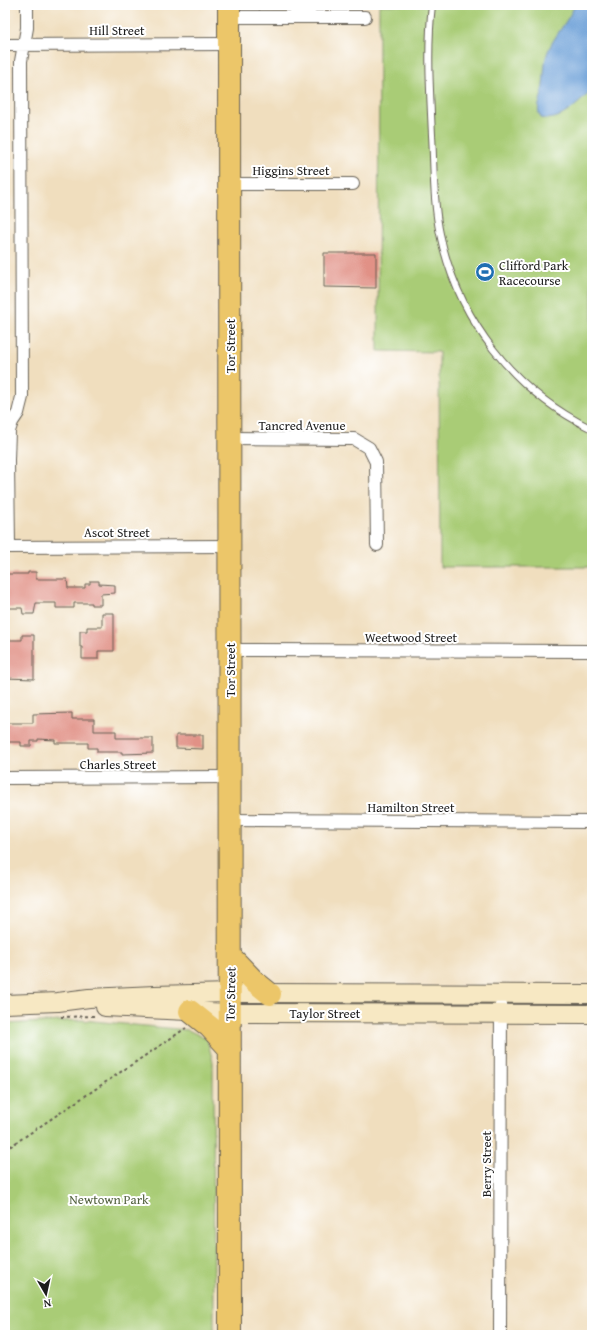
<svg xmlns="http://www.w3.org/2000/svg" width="597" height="1340" font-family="'Gentium Book Plus',serif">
  <rect width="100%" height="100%" fill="#fff"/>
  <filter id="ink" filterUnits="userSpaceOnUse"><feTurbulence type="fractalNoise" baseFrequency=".025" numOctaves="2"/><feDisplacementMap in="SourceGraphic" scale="8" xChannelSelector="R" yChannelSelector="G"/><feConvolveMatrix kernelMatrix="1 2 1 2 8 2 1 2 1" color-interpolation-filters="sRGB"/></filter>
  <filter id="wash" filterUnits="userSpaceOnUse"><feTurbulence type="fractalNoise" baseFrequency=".012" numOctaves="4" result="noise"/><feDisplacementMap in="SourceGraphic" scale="16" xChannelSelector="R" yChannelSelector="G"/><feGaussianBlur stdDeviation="0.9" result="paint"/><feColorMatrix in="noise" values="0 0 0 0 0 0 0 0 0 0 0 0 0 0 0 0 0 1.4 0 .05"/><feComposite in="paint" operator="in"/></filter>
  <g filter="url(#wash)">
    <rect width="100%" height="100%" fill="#f0debe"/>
    <path fill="#a9cc76" stroke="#627449" d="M379,5H592V567H440L439,352L378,351Z
      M82,1020L188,1030L207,1039L213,1062L214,1335H5V1024Z"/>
    <path fill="#6a9fd7" stroke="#435e7a" d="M575,5H592V91C578,102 562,123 541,118C535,107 541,103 542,91C545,78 543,64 548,51C555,35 568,21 575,5Z"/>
    <g id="blocks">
      <path fill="#e19186" d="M324,253H376V288L324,287Z
        M28,572H36V579H67L68,588H85V584H90V581H99V584L115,585V593L101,594V605H92V603H74V608H56V603H36L34,614H23L22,608H5V574H28Z
        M102,613H114V651H98V659H82V647H80V631H87V627H102Z
        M22,635H34V679L5,678V640H22Z
        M72,713V719H94V731H116V738H153V753L122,754V752H97V748H88V743H55V740L38,739V741H31V746H21V742H5V723H33V714Z
        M176,735H203V749L176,748Z"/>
    </g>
  </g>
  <g filter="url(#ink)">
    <use href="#blocks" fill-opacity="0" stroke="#666055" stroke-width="1"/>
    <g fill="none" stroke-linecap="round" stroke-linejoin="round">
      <g stroke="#666055" stroke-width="8">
        <path id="lane" d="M432,5C427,48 430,91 432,135C434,167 433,202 440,234C458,319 513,391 592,429"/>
      </g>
      <g stroke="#666055" stroke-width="14">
        <path id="street" d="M229,17H365
          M5,45L229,44
          M229,184H353
          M230,438L354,439L369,448L376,462L377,545
          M5,547L230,546
          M9,547L8,460L9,431L12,422L18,413L22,397L21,61L27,28V5
          M230,650L592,651
          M5,778L230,777
          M230,820L592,822
          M500,1335L501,994"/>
      </g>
      <g stroke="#666055" stroke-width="20">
        <path id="secondary" d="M5,1004L58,1002L89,998L155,995L230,993L592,994
          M105,1007L229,1013L592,1014"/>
      </g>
      <g stroke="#666055" stroke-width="24">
        <path id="highway" d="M229,5L230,1335
          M231,957L254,981L270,994
          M190,1011L210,1027L230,1049"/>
      </g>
      <path stroke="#666055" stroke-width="2" stroke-dasharray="3 3" stroke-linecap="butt" d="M61,1017L95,1016
        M5,1150L186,1028"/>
      <use href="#lane" stroke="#fff" stroke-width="6"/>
      <use href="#street" stroke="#fff" stroke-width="12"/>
      <use href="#secondary" stroke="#f7e8c3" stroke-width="18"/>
      <use href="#highway" stroke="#ecc669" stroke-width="22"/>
    </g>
  </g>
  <defs>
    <g id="stadium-disc" transform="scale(1)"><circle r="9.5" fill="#1f6fb2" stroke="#fff"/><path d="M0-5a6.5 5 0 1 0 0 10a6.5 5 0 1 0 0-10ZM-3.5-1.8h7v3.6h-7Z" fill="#fff"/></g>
  </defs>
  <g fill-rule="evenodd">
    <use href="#stadium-disc" x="485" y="272"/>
  </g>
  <g text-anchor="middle" stroke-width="4" stroke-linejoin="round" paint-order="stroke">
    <g font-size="13" fill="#1c1c1c" stroke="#fff">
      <text x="117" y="35">Hill Street</text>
      <text x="291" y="175">Higgins Street</text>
      <text transform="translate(230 346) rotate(-90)" y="5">Tor Street</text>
      <text x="302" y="430">Tancred Avenue</text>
      <text x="117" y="537">Ascot Street</text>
      <text x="411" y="642">Weetwood Street</text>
      <text transform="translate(230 670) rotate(-90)" y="5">Tor Street</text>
      <text x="118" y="769">Charles Street</text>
      <text x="411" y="812">Hamilton Street</text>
      <text transform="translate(230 994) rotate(-89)" y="5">Tor Street</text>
      <text x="325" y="1018">Taylor Street</text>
      <text transform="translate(486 1164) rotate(-90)" y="5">Berry Street</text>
    </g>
    <g font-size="13" fill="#1c1c1c" stroke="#fff" text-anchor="start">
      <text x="499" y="270">Clifford Park<tspan x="499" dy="15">Racecourse</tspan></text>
    </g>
    <g font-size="13" fill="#546240" stroke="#fff">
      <text x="109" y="1204">Newtown Park</text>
    </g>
  </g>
  <rect width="597" height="1340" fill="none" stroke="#fff" stroke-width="20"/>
  <g transform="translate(46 1294) rotate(171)" stroke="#ffffff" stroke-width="3" paint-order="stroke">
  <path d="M0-3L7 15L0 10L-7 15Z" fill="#1c1c1c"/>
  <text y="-6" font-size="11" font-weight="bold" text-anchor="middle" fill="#1c1c1c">N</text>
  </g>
</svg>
